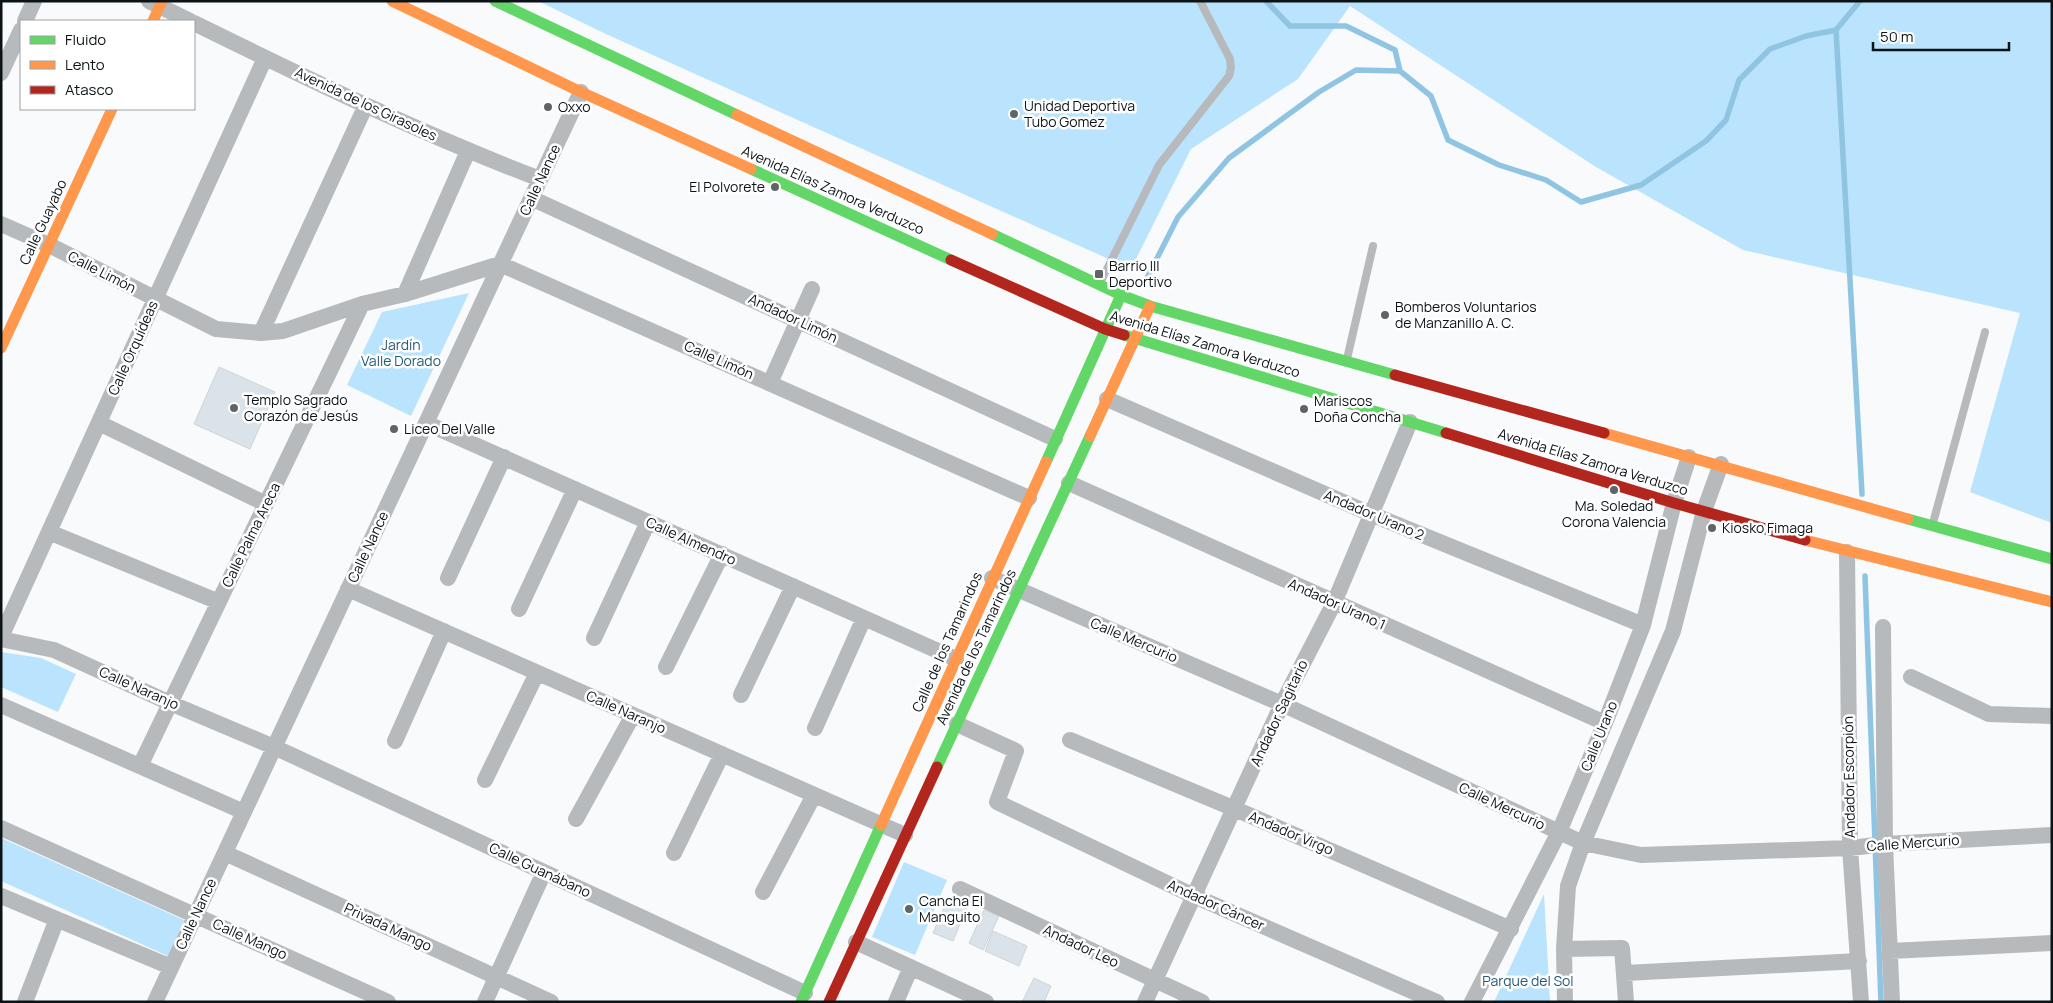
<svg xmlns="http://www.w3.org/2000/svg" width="2053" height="1003" font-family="Manrope,sans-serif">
  <rect width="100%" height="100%" fill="#f8fafc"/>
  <path fill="#bae3fd" d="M538,1H2052V523L1970,492L2020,313L1743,250L1596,167L1350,6L1298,79L1191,149L1131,269L608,35Z
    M469,293L411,416L347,385L382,312Z
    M1,652L41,658L76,674L58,712L1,687Z
    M1,838L184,920L168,956L1,881Z
    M904,862L947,880L915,955L872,937Z
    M1544,894L1550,1002H1494Z"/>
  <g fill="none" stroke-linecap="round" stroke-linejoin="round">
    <path stroke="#8fc4e2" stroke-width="5.5" d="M1266,1L1290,26H1346L1395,50L1400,71
      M1860,1L1836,30L1862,494
      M1146,280L1178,217L1229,158L1319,92L1356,70L1400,71L1431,96L1448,140L1499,165L1546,180L1581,202L1641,185L1706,141L1726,120L1739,80L1770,49L1806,36L1836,30
      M1865,576L1881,1002"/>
  </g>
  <path fill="#dae3e9" stroke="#cfd4d7" d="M219,367L275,392L250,449L194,424Z
    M948,899L967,907L953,941L933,933Z
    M984,910L999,916L983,950L969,943Z
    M993,931L1027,946L1019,966L985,951Z
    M1034,978L1051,986L1044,1002H1022Z"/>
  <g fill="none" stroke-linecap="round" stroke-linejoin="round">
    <path stroke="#b7babc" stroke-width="8" d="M1101,281L1159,165L1229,76L1231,68L1230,59L1200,1
      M1347,359L1373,246
      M1933,523L1985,332"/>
    <path stroke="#b7babc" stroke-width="16" d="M149,1L190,21
      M25,21L34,1
      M194,23C308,79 422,134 540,179
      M1,73L21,30
      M531,198L1055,439
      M1,224L49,245L216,329L261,333L283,331L362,304L405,294L500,264L1029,498
      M405,294L468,151
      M261,333L366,105
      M770,383L812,289
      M1107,399L1371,514L1643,625
      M99,423L266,504
      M426,423L956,659
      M1069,483L1605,723
      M49,532L219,602
      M1847,552L1850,848L1861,1002
      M448,578L504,457
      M992,578L1282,704L1583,843L1641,855L1850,848L1885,844L2052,835
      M348,589L905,835
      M519,609L575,489
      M1883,627L1885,844L1892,1002
      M1,637L265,58
      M594,638L648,522
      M1,639L54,650L170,703L274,747L805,993
      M666,667L722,554
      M1911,677L1989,714L2052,716
      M741,695L793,586
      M1,705L244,812
      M957,724L1016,751L997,802L1194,896L1437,1002
      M815,728L864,618
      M1070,740L1235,809L1511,929
      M395,741L444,631
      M140,766L362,304
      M485,780L537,673
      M576,819L633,715
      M1,828L388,1002
      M225,853L551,1002
      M674,853L722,754
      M960,889L1202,1002
      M763,892L814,795
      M1,896L171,967
      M856,942L986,1002
      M1564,949L1622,948L1626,1002
      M1890,951L2052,943
      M1625,973L1859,961
      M25,1002L57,919
      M155,1002L581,92
      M485,1002L544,872
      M896,1002L911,967
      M1145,1002L1282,704L1334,603L1410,422
      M1472,1002L1559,832L1605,723L1643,625L1674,503L1689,457
      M1565,1002L1564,949L1568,886L1583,843L1673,631L1704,511L1721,464"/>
    <path stroke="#63d668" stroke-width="11" d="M495,1L737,115
      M751,169L951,260
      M992,234L1121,295L1150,306L1395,375
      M1124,335L1446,433
      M1046,462L1121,295
      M1908,519L2052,559
      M937,767L1090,436
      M801,1002L881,825"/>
    <path stroke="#ff974d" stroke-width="11" d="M392,1L581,92L751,169
      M153,21L162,1
      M737,115L992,234
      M1,348L112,109
      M1604,433L1908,519
      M1090,436L1150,306
      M1805,540L2052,602
      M881,825L1046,462"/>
    <path stroke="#b3261e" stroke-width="11" d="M951,260L1105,329L1124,335
      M1395,375L1604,433
      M1446,433L1674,503L1805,540
      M829,1002L937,767"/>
  </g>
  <g fill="#5f6467" stroke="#fff" stroke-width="2">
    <circle cx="548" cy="107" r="5"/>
    <circle cx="1014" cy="114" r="5"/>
    <circle cx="775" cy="187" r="5"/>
    <rect x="1094" y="269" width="10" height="10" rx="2.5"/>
    <circle cx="1385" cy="315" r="5"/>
    <circle cx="234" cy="408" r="5"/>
    <circle cx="1304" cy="409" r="5"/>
    <circle cx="394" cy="429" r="5"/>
    <circle cx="1614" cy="490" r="5"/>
    <circle cx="1712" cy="528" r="5"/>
    <circle cx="909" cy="909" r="5"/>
  </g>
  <g text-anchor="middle" stroke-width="5" stroke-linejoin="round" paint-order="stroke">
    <g font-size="14" fill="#0c1317" stroke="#fff">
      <text transform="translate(366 104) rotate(25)" y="5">Avenida de los Girasoles</text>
      <text transform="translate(540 180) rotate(-65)" y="5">Calle Nance</text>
      <text transform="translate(833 190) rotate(24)" y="5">Avenida Elías Zamora Verduzco</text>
      <text transform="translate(43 222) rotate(-65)" y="5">Calle Guayabo</text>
      <text transform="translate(102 272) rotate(27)" y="5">Calle Limón</text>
      <text transform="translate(793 318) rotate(25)" y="5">Andador Limón</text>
      <text transform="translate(1205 344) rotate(17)" y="5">Avenida Elías Zamora Verduzco</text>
      <text transform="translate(133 348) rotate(-66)" y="5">Calle Orquídeas</text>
      <text transform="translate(719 360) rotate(24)" y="5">Calle Limón</text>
      <text transform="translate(1593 462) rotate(17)" y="5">Avenida Elías Zamora Verduzco</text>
      <text transform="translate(1374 515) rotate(23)" y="5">Andador Urano 2</text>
      <text transform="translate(251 535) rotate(-64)" y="5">Calle Palma Areca</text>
      <text transform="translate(691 541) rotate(24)" y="5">Calle Almendro</text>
      <text transform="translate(368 547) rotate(-65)" y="5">Calle Nance</text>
      <text transform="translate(1337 604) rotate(24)" y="5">Andador Urano 1</text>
      <text transform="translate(1134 640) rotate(23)" y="5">Calle Mercurio</text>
      <text transform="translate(947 642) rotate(-66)" y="5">Calle de los Tamarindos</text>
      <text transform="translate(976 647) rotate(-65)" y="5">Avenida de los Tamarindos</text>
      <text transform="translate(139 688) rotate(24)" y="5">Calle Naranjo</text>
      <text transform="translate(626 712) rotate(24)" y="5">Calle Naranjo</text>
      <text transform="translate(1279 713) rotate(-65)" y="5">Andador Sagitario</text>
      <text transform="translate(1599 736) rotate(-68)" y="5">Calle Urano</text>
      <text transform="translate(1849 777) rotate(-91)" y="5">Andador Escorpión</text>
      <text transform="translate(1502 806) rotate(25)" y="5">Calle Mercurio</text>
      <text transform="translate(1291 833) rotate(23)" y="5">Andador Virgo</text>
      <text transform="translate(1913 843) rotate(-4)" y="5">Calle Mercurio</text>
      <text transform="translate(540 870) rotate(25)" y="5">Calle Guanábano</text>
      <text transform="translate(1216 905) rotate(24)" y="5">Andador Cáncer</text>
      <text transform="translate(196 914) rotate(-65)" y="5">Calle Nance</text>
      <text transform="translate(388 927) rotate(25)" y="5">Privada Mango</text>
      <text transform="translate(250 939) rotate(24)" y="5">Calle Mango</text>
      <text transform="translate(1081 946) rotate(25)" y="5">Andador Leo</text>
    </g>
    <g font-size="14" fill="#0c1317" stroke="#fff" text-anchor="start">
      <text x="1024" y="111">Unidad Deportiva<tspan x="1024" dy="16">Tubo Gomez</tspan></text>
      <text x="558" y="112">Oxxo</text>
      <text x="765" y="192" text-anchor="end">El Polvorete</text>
      <text x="1109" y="271">Barrio III<tspan x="1109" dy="16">Deportivo</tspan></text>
      <text x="1395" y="312">Bomberos Voluntarios<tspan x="1395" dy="16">de Manzanillo A. C.</tspan></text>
      <text x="244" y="405">Templo Sagrado<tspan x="244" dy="16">Corazón de Jesús</tspan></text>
      <text x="1314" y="406">Mariscos<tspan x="1314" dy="16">Doña Concha</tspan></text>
      <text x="404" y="434">Liceo Del Valle</text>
      <text x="1614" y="511" text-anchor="middle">Ma. Soledad<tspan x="1614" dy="16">Corona Valencia</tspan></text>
      <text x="1722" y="533">Kiosko Fimaga</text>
      <text x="919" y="906">Cancha El<tspan x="919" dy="16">Manguito</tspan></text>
    </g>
    <g font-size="14" fill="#225b79" stroke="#fff">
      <text x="401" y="350">Jardín<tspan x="401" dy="16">Valle Dorado</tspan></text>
      <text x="1528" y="986">Parque del Sol</text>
    </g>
  </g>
  <rect width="2053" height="1003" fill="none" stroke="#0c1317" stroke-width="5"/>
  <rect x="20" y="20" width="175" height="90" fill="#ffffff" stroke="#9ea1a2"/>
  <rect x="30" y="36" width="25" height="8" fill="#63d668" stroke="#9ea1a2"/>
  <text x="65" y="45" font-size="15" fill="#0c1317">Fluido</text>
  <rect x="30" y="61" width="25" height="8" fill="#ff974d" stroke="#9ea1a2"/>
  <text x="65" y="70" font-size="15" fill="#0c1317">Lento</text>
  <rect x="30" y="86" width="25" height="8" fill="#b3261e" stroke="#9ea1a2"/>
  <text x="65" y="95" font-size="15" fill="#0c1317">Atasco</text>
  <path d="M1873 42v8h136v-8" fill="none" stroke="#0c1317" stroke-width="2.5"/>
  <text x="1880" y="42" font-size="15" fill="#0c1317" stroke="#ffffff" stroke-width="4" paint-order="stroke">50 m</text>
</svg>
